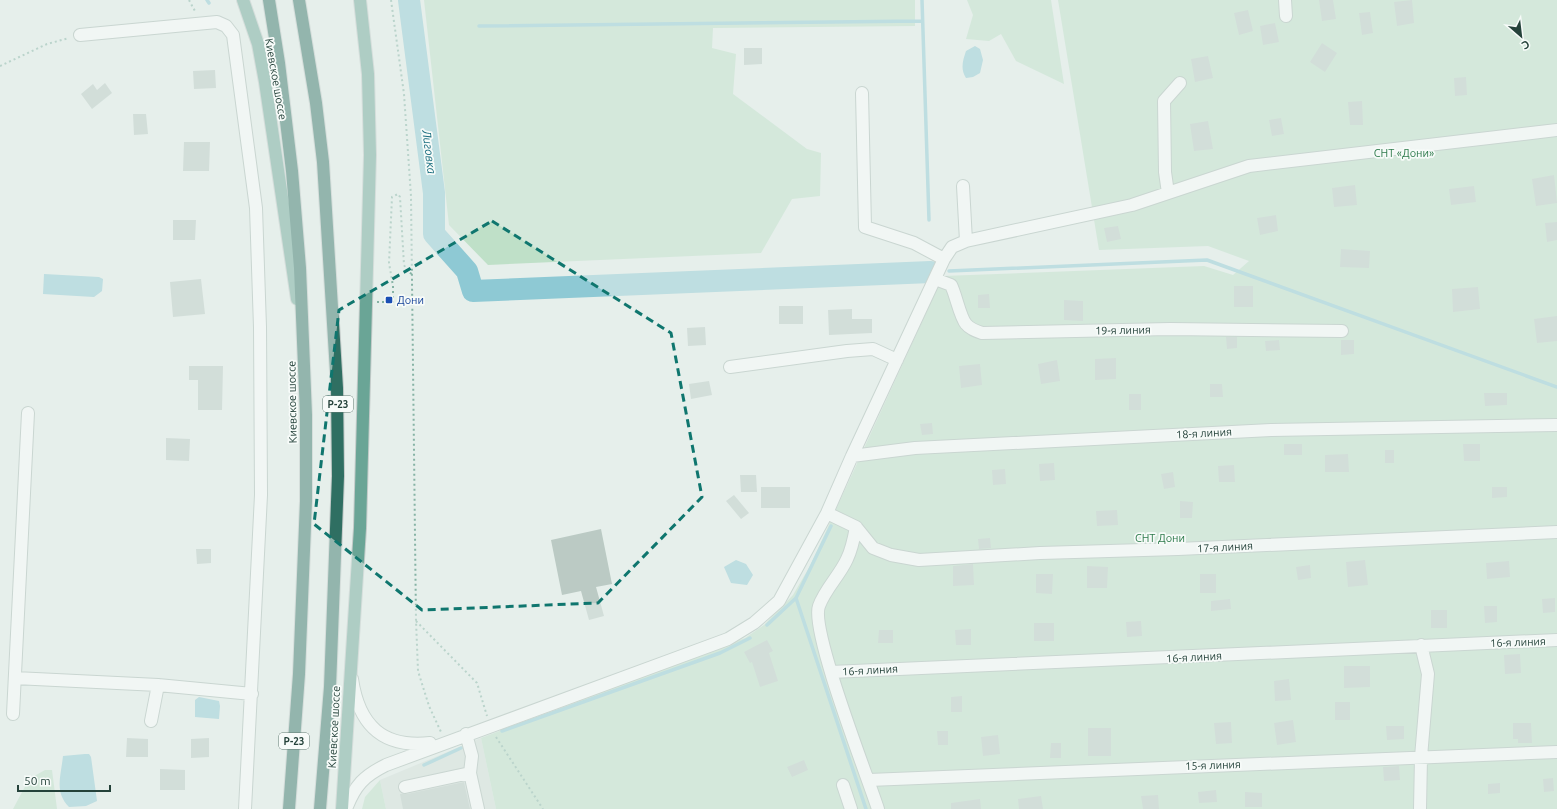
<svg xmlns="http://www.w3.org/2000/svg" width="1557" height="809" font-family="Ubuntu,sans-serif">
  <rect width="100%" height="100%" fill="#e6efeb"/>
  <path fill="#d4dfda" d="M481,738L496,809H386L380,780Z"/>
  <path fill="#bfe0c8" d="M424,0H915V26L713,28L712,48L736,54L733,94L807,149L821,153L820,196L792,199L761,253L488,265L449,225Z
    M967,0H1051L1064,84L1016,61L1001,34L989,41L966,39L973,15Z
    M1058,0H1557V809H496L481,738L745,638L764,625L793,595L810,566L943,276L1204,266L1233,275L1249,261L1208,246L1099,250Z
    M45,770H52L57,809H13L29,779Z
    M380,780L386,809H362L365,797Z"/>
  <path fill="#8ec9d4" d="M975,46L980,49L983,60L980,73L973,77L966,78C960,69 963,60 966,51Z
    M44,274L99,277L103,279L102,291L94,297L43,294Z
    M736,560L746,564L753,575L747,585L731,583L724,567Z
    M199,697L219,701L220,706L219,719L195,717V700Z
    M85,754H89L91,757L97,801L86,806L69,807C54,792 61,776 63,756Z"/>
  <g fill="none" stroke-linecap="round" stroke-linejoin="round">
    <path stroke="#8ec9d4" stroke-width="3.5" d="M207,0L209,3
      M922,0L929,220
      M479,26L922,21
      M949,271L1207,260L1557,387
      M796,598L866,809
      M767,625L796,598L831,526
      M502,731L720,653L750,638
      M424,765L461,748"/>
    <path stroke="#8ec9d4" stroke-width="22" d="M409,0L434,193V234L467,271L473,291L931,272"/>
  </g>
  <path fill="#bbcac4" d="M1319,0H1333L1336,19L1322,21Z
    M1412,0L1414,23L1397,26L1394,2Z
    M1248,10L1253,31L1239,35L1234,13Z
    M1370,12L1373,33L1362,35L1359,13Z
    M1275,23L1279,42L1263,45L1260,26Z
    M1322,43L1337,53L1325,72L1310,62Z
    M744,48H762V64L744,65Z
    M1208,56L1213,78L1195,82L1191,59Z
    M215,70L216,88L194,89L193,71Z
    M1466,77L1467,95L1455,96L1454,78Z
    M105,83L112,93L92,109L81,94L93,84L97,90Z
    M1362,101L1363,125H1350L1348,102Z
    M133,114H146L148,134L134,135Z
    M1281,118L1284,134L1272,136L1269,120Z
    M1208,121L1213,149L1194,151L1190,124Z
    M184,142H210L209,171H183Z
    M1554,175L1557,203L1536,206L1532,179Z
    M1355,185L1357,205L1334,207L1332,188Z
    M1474,186L1476,202L1451,205L1449,189Z
    M1276,215L1278,231L1260,235L1257,218Z
    M173,220H196L195,240H173Z
    M1557,222V240L1547,242L1545,223Z
    M1118,226L1121,239L1107,242L1104,228Z
    M1341,249L1370,251L1369,268L1340,267Z
    M201,279L205,314L173,317L170,282Z
    M1234,286H1253V307H1234Z
    M1478,287L1480,309L1453,312L1452,289Z
    M989,294L990,308H978V295Z
    M1064,300L1083,301V321L1064,320Z
    M779,306H803V324H779Z
    M852,309V319H872V333L829,335L828,310Z
    M1557,316V341L1537,343L1534,319Z
    M705,327L706,345L688,346L687,328Z
    M1226,337H1237V348L1227,349Z
    M1279,340L1280,350L1266,351L1265,341Z
    M1341,340H1354V354L1341,355Z
    M1116,358V379L1095,380V359Z
    M1057,360L1060,381L1041,384L1038,364Z
    M980,364L982,385L961,388L959,366Z
    M189,366H223L222,410H198V380H189Z
    M709,381L712,395L691,399L689,384Z
    M1210,384H1222L1223,397H1210Z
    M1484,393H1507V405L1485,406Z
    M1129,394H1141V410H1129Z
    M932,423L933,434L922,435L920,424Z
    M166,438L190,439L189,461L166,460Z
    M1284,444H1302V455H1284Z
    M1463,444H1480V461H1464Z
    M1385,450H1394V463H1385Z
    M1348,454L1349,472H1325V455Z
    M1054,463L1055,480L1040,481L1039,464Z
    M1234,465L1235,482H1219L1218,466Z
    M1005,469L1006,484L993,485L992,470Z
    M1173,472L1175,487L1164,489L1161,474Z
    M740,475H756L757,492H741Z
    M761,487H790V508H761Z
    M1492,487H1507V497L1492,498Z
    M734,495L749,513L741,519L726,501Z
    M1180,501L1193,502L1192,518H1180Z
    M1117,510L1118,525L1097,526L1096,511Z
    M601,529L612,584L596,587L604,616L589,620L581,591L562,595L551,540Z
    M990,538L991,548L979,549L978,539Z
    M196,549H211V563L197,564Z
    M1365,560L1368,585L1348,587L1346,562Z
    M1509,561L1510,577L1487,579L1486,563Z
    M973,564L974,585L953,586V566Z
    M1310,565L1311,578L1298,580L1296,567Z
    M1087,566L1108,567L1107,588H1087Z
    M1036,574H1053L1052,594L1036,593Z
    M1200,574H1216V593H1200Z
    M1555,598V612L1543,613L1542,599Z
    M1230,599L1231,609L1211,611V601Z
    M1484,606H1497V622L1485,623Z
    M1431,610H1447V628H1431Z
    M1141,621L1142,636L1127,637L1126,622Z
    M1034,623H1054V641H1034Z
    M971,629V645H956L955,630Z
    M879,630H893V643H878Z
    M767,640L773,651L769,653L778,681L760,687L752,662L750,663L744,652Z
    M1520,654L1521,673L1505,674L1504,655Z
    M1344,666H1370V687L1344,688Z
    M1289,679L1291,700L1275,701L1274,681Z
    M962,696V712H951V697Z
    M1335,702H1350V720H1335Z
    M1293,720L1296,742L1277,745L1274,723Z
    M1231,722L1232,743L1216,744L1214,723Z
    M1513,723H1531L1532,743H1518V739H1513Z
    M1386,726H1404V739L1387,740Z
    M1088,728H1111V756H1088Z
    M937,731H948V745H938Z
    M998,735L1000,754L983,756L981,737Z
    M127,738L148,739V757H126Z
    M209,738V757L191,758V739Z
    M1051,743H1061V758H1050Z
    M804,760L808,770L792,777L787,767Z
    M1399,766L1400,780L1384,781L1383,767Z
    M160,769L185,770V790H160Z
    M1553,778L1554,791L1544,792L1543,779Z
    M464,782L470,809H403L400,794H407Z
    M1500,783V793L1488,794V784Z
    M1216,790L1217,802L1199,803L1198,792Z
    M1245,792L1262,793V807H1245Z
    M1158,795L1159,809H1143L1141,796Z
    M1041,796L1043,809H1019L1018,799Z
    M980,799L981,809H951V803Z"/>
  <g fill="none" stroke-linecap="round" stroke-linejoin="round">
    <g stroke="#a8b8b2" stroke-width="14">
      <path id="minor" d="M1285,0L1286,16
        M80,35L217,22L226,26L233,35L256,208L260,327L261,495L245,809
        M862,93L865,227L914,243L944,259
        M963,186L966,241
        M1168,193L1165,172L1164,101L1180,83
        M935,279L951,285C956,295 960,317 966,324C970,329 976,331 982,333L1170,329L1342,331
        M730,367L847,351L873,349L897,360
        M852,456L915,448L1271,430L1557,425
        M827,513L856,527C854,538 852,549 847,559C840,575 825,589 819,606C810,630 867,775 878,809
        M856,527L873,548L891,555L919,560L1040,553L1178,549L1557,532
        M831,672L1557,640
        M15,678L158,685L252,694
        M352,679C359,726 383,748 430,743
        M13,714L28,413
        M151,721L158,685
        M470,773L478,809
        M869,780L1557,752
        M843,785L851,809
        M405,787L470,773L472,756L466,734
        M346,809C355,785 364,776 386,765L728,639L754,623L779,601L827,513L852,456L944,259L952,247L966,241L1132,205L1249,166L1557,130
        M1420,809L1421,757L1428,674L1421,645"/>
    </g>
    <g stroke="#c2cac8" stroke-width="14">
      <path id="major" d="M243,0L258,44L265,82L297,299
        M342,809L360,528L370,155L368,74L360,0"/>
    </g>
    <g stroke="#c2cac8" stroke-width="14">
      <path id="highway" d="M269,0L279,63L292,171L300,268L306,415V501L299,674L289,809
        M299,0L316,103L323,162L337,388L338,476L330,687L320,809"/>
    </g>
    <path stroke="#86b3a5" stroke-width="2" stroke-dasharray="2 3" stroke-linecap="butt" d="M189,0L196,13
      M391,0L404,94L411,196L416,621L418,671L429,706L441,732
      M0,66L47,44L69,38
      M377,302H393V286L389,263L392,197L398,194L400,197L404,265L408,272L414,275
      M416,621L477,683L487,716
      M496,737L543,809"/>
    <use href="#minor" stroke="#fff" stroke-width="12"/>
    <use href="#major" stroke="#6aa596" stroke-width="12"/>
    <use href="#highway" stroke="#2f6f62" stroke-width="12"/>
  </g>
  <path d="M0 0H1557V809H0ZM492,221L671,333L702,497L598,603L422,610L314,524L339,310Z" fill="#e6efeb" fill-opacity=".55" fill-rule="evenodd"/>
  <path fill="none" stroke="#0f766e" stroke-width="3" stroke-dasharray="8 5" stroke-linejoin="round" d="M492,221L671,333L702,497L598,603L422,610L314,524L339,310Z"/>
  <rect fill="#1a4fb4" stroke="#f7fbf9" stroke-width="1.5" x="385" y="296" width="8" height="8" rx="2"/>
  <g text-anchor="middle" stroke-width="3.5" stroke-linejoin="round" paint-order="stroke">
    <g fill="#f7fbf9" stroke="#637a73" stroke-width="1">
      <rect x="323" y="396" width="30" height="16" rx="3"/>
      <rect x="279" y="733" width="30" height="16" rx="3"/>
    </g>
    <g font-size="10" font-weight="bold" fill="#24423a">
      <text x="338" y="408">Р-23</text>
      <text x="294" y="745">Р-23</text>
    </g>
    <g font-size="11" fill="#24423a" stroke="#f7fbf9">
      <text transform="translate(276 79) rotate(80)" y="4">Киевское шоссе</text>
      <text transform="translate(1123 330) rotate(-1)" y="4">19-я линия</text>
      <text transform="translate(292 402) rotate(-91)" y="4">Киевское шоссе</text>
      <text transform="translate(1204 433) rotate(-3)" y="4">18-я линия</text>
      <text transform="translate(1225 547) rotate(-3)" y="4">17-я линия</text>
      <text transform="translate(1518 642) rotate(-2)" y="4">16-я линия</text>
      <text transform="translate(1194 657) rotate(-3)" y="4">16-я линия</text>
      <text transform="translate(870 670) rotate(-3)" y="4">16-я линия</text>
      <text transform="translate(334 727) rotate(-87)" y="4">Киевское шоссе</text>
      <text transform="translate(1213 765) rotate(-2)" y="4">15-я линия</text>
    </g>
    <g font-size="11" fill="#2d7a4b" stroke="#f7fbf9">
      <text x="1404" y="157">СНТ «Дони»</text>
      <text x="1160" y="542">СНТ Дони</text>
    </g>
    <g font-size="11" fill="#164399" stroke="#f7fbf9" text-anchor="start">
      <text x="397" y="304">Дони</text>
    </g>
    <g font-size="12" font-style="italic" fill="#1c6f80" stroke="#f7fbf9">
      <text transform="translate(429 152) rotate(83)" y="4">Лиговка</text>
    </g>
  </g>
  <g transform="translate(1521 36) rotate(152)" stroke="#f7fbf9" stroke-width="3" paint-order="stroke">
  <path d="M0-3L7 15L0 10L-7 15Z" fill="#24423a"/>
  <text y="-6" font-size="11" font-weight="bold" text-anchor="middle" fill="#24423a">С</text>
  </g>
  <path d="M18 785v6h92v-6" fill="none" stroke="#24423a" stroke-width="2"/>
  <text x="24" y="785" font-size="12" fill="#24423a" stroke="#f7fbf9" stroke-width="3" paint-order="stroke">50 m</text>
</svg>
